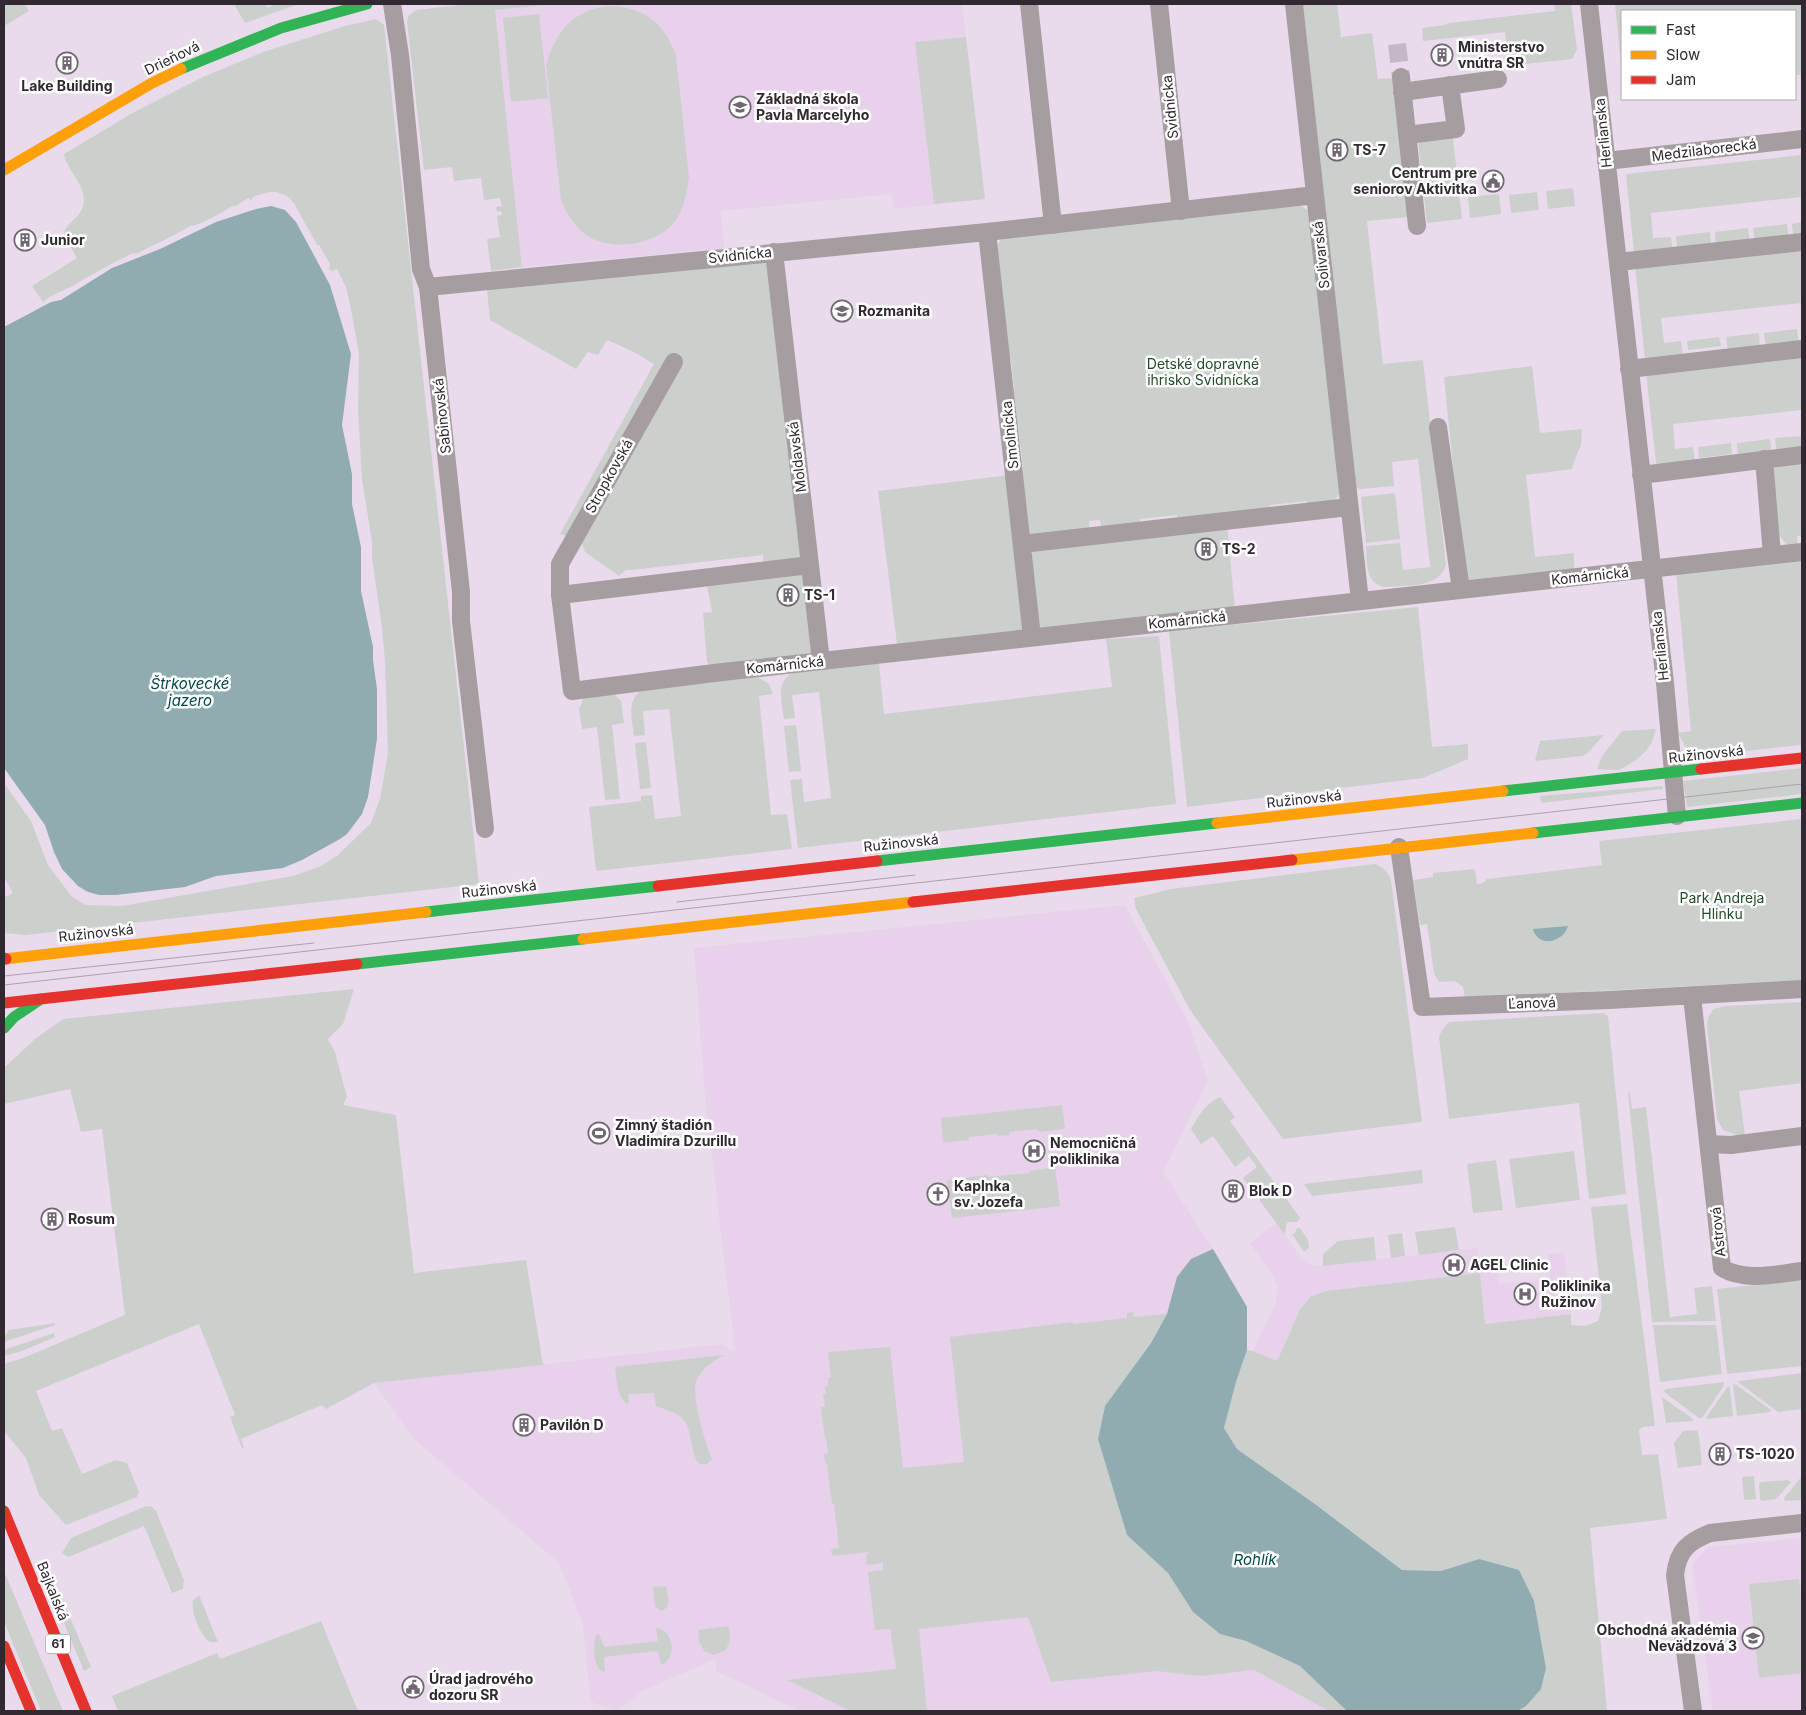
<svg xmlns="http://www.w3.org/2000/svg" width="1806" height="1715" font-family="Inter,sans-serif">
  <rect width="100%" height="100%" fill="#e9dbeb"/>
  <path fill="#e8d1ea" d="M553,4H962L985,199L894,209L891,194L721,211L724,248L522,267L495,10Z
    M1125,905L1188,1022L1208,1081L1163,1172L1213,1249L1191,1259L1172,1300L1167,1314L1098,1439L1347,1711H800L716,1671L715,1659L640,1692L618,1711L591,1702L582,1621L559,1563L414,1439L374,1383L722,1344L735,1352L705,1098L694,948Z
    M1276,1223L1300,1256L1309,1264L1323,1266L1478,1248L1479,1261L1495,1259L1499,1284L1550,1279L1548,1254L1564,1252L1571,1314L1485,1324L1480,1273L1327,1291L1310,1297L1300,1310L1277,1361L1253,1351L1275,1304L1278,1287L1272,1274L1250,1243Z
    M1802,1538V1711H1713L1692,1564L1708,1547Z"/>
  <path fill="#cbd0cd" d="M4,4H25L29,11L4,26Z
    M234,4H265L268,8L274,4H299L245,23Z
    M469,4H553L495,10L522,267L491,271L487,239L500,237L497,216L502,215L501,211L497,212L496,207L502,206L500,198L484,200L481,178L454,181L452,167L424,170L407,21L409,15L416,10Z
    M1303,4H1337L1341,37L1372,33L1378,79L1393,78L1409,217L1367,221L1383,364L1423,360L1446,565C1439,589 1406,585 1385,587C1365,584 1367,563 1366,546L1400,543L1403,570L1430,567L1418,459L1392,462L1394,486L1360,489L1356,488Z
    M1554,4H1571L1577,49L1572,59L1509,66L1505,32L1423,41L1422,28L1444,25L1449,23L1555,11Z
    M1615,4H1802V75H1795V11H1622V74Z
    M610,6C645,8 664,22 676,56L689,177C687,194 683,214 670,227C649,246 610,251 586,235C575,227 566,213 561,201L546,64C557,31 572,10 610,6Z
    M539,14L548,98L511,102L503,18Z
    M376,19L384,25L479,884L26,935L4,933V893L6,897L13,893L4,877V783L31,821L48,865L72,897L86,905L122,906L293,876L321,866L338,855L371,823L380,799L388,753L385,661L382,628L372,557V542L362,479L358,411L359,354L350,304L346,287L337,269L332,271L329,269L330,264L319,245H317L294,203L287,196L276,192H270L254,196L251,200L248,198L236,206H233C222,212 200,226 190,226C173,237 154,244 136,254L133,253C112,263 93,274 74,285C63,291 52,294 43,302L32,286L77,258L64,236C64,221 83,220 84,200C84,183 67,171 64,154L136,111L203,77L263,52L345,26Z
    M966,37L985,199L934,204L915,42Z
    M1453,138L1462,219L1427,223L1418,142Z
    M1802,155V197L1651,213L1653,238L1671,237L1673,251L1634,252L1626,174Z
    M1573,188L1575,206L1548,209L1546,191Z
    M1537,192L1539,210L1511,213L1509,195Z
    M1499,194L1501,214L1470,218L1468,197Z
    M1293,204L1301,206L1309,211L1340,492C1334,505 1321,506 1308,509L1307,501L1270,505V513L1179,523L1177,515L1140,519L1141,527L1102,531L1100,520L1089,521V532L1036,538L1028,533L1018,469L1023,468L1019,436H1015L1009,390L1014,389L1011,359H1006L995,248L1003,237Z
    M1802,222V233L1793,234L1792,224Z
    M1787,224L1789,239L1755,242L1753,228Z
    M1748,228L1750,243L1716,247L1715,232Z
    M1710,232L1711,243L1677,247L1676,236Z
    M1802,246V303L1661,318L1664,343L1681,341L1683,356L1645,359L1635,267Z
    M772,261L807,562L764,567L763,555L632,570H626L619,576L585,552L581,541L560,534L654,364L632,351L607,340L598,355L588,352L576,369L490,320L487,289Z
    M1797,329L1799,344L1766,347L1764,333Z
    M1759,333L1760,348L1728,351L1726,337Z
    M1719,337L1721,346L1688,350L1687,341Z
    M1802,352V410L1673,424L1675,449L1693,447L1695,463L1659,465L1656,463L1646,373Z
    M1532,366L1540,433L1582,429L1581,445L1576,456L1572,469L1526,475L1535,557L1574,553V570L1465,583L1444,377Z
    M1802,436V451L1777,454L1775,438Z
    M1770,439L1772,454L1738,458L1737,443Z
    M1731,443L1732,454L1699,458L1698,447Z
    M1802,459V535L1797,536L1798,547L1788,546L1778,534L1772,470L1776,464Z
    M1010,475L1026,630L897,644L878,491Z
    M1395,493L1400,539L1366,543L1361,497Z
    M1227,524L1235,609L1035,631L1025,546Z
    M1802,557V745L1700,756L1685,746L1678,733L1691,731L1676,572Z
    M806,569L817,659L715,670L707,662L703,613L712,612L706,581Z
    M1418,607L1432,747L1468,744V759L1423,778L1187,807L1169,631Z
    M1159,636L1176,804L798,848L790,780L802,779L804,802L831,798L819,692L792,695L795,718L784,719C782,703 775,683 792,673L879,663L884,714L1112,687L1106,639Z
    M758,677L769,684L773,694L759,696L771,815L787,814L792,849L596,871L589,807L641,801V796L652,795L655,819L681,816L669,709L643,711L645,735L634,736C632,720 626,700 642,690Z
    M612,692L621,701L624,723L612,725L620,799L605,800L597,727L582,729L579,709L584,697Z
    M796,725L801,771L789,772L784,726Z
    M1656,729L1652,742L1646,751L1636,760L1619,770L1597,769L1602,756L1622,731Z
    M1604,735C1597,741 1591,752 1583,756L1535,761L1540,741Z
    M646,742L651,788L640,789L635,743Z
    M1802,768V794L1687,807L1683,781Z
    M1662,786L1663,789L1541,803L1540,796Z
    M1802,819V980L1465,998L1463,987L1455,981L1439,982L1434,973L1427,924L1420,925L1413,880L1433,877V873L1475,869L1477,884L1483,883L1487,879L1602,865L1599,841Z
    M1375,864C1387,869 1390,875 1392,887L1422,1122L1283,1139L1190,1010L1136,909L1134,898L1171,889Z
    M354,989L343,1024L328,1039L335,1052L347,1097L343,1105L396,1115L414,1273L526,1260L543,1365L374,1383L326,1409L322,1405L241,1439L244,1448H242L230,1417L235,1415L199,1324L36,1391L52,1431L62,1428L82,1474L116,1460L127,1463L139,1492L137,1497L66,1525L39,1495L26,1458L4,1431V1364L23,1358L125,1315L102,1129L81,1132L70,1089L4,1104V1068L35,1039L63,1019Z
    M1802,1002V1083L1739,1091L1745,1135H1737L1723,1130L1717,1119L1707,1026L1708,1018L1713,1009L1725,1006Z
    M1603,1013L1608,1016L1626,1194L1589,1199L1579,1103L1449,1119L1439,1037L1442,1030L1449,1022Z
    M1630,1092L1632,1109L1646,1107L1670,1317L1697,1314L1694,1288L1712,1286L1716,1321L1652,1322L1628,1093Z
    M1220,1097L1235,1117L1230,1121L1300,1218L1297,1222H1288L1286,1225L1285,1235L1243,1178L1257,1167L1249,1156L1235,1167L1213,1136L1201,1144L1191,1129C1199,1115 1205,1104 1220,1097Z
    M1062,1105L1065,1129L1039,1132L1038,1129L1009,1132L1010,1135L998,1136V1134L969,1137V1140L943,1143L941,1118Z
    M1574,1151L1580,1200L1516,1208L1509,1159Z
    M1496,1160L1503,1210L1473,1213L1467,1164Z
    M1055,1167L1060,1206L952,1218L947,1180L987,1175L988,1177L1029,1173L1030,1171Z
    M1422,1170L1423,1183L1408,1185L1312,1196L1304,1184Z
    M1627,1204L1655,1426L1643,1427L1639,1430L1642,1455L1658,1454L1667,1519L1590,1528L1607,1711H1518L1526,1706L1546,1668L1534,1601L1479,1559L1441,1571L1402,1570L1315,1504L1237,1449L1224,1428L1236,1382L1247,1350L1253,1351L1277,1361L1300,1310L1310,1297L1326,1291L1480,1273L1485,1324L1571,1314V1325L1585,1326L1598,1321L1602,1307L1591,1207Z
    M1455,1227L1459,1250L1419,1255L1415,1232Z
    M1297,1228H1300L1308,1240L1309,1248L1304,1252L1292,1234L1295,1233Z
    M1402,1233L1405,1256L1391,1258L1388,1235Z
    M1374,1237L1376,1260L1323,1266V1254L1338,1241Z
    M1802,1280V1366L1727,1374L1717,1289Z
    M1133,1312L1134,1317L1167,1314L1151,1343L1105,1406L1098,1439L1127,1535L1168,1573L1193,1612L1220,1634L1246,1641L1300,1666L1347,1711H1329L1254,1670L1202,1676L1157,1671L1051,1682L1028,1617L919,1629L927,1711H851L787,1680L896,1669L890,1629L875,1630L868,1572L883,1570V1563L867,1565L866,1554H868V1552L832,1556L831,1549L839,1548L834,1504H832L827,1464L825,1463L824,1454L828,1453L826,1439H825L821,1407H825L823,1394H826L825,1386H828V1378L831,1377L828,1352L890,1347L903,1468L964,1462L950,1337L1073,1322V1324L1127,1318V1313Z
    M55,1323V1325L4,1342V1337L9,1330Z
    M1653,1325H1716L1722,1374L1660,1382Z
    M54,1333L55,1337L22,1351L4,1356V1350Z
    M724,1355C713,1361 700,1370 696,1382C692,1399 705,1443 712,1459L707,1464H699C689,1451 694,1430 681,1417C675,1412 663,1409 656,1406L654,1393L628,1394L629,1404C616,1399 617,1378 615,1367Z
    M1802,1373V1409L1778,1412L1738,1382L1739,1381Z
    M1724,1382L1723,1387L1702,1418H1699L1664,1392L1665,1389Z
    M1735,1384L1771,1410L1770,1412L1737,1416L1733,1385Z
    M1728,1386L1730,1387L1733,1416L1707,1419L1706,1418Z
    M1662,1397L1693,1419V1421L1666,1423Z
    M1697,1430L1699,1436L1702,1465L1678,1468L1674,1443L1683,1431Z
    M1754,1476L1756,1499L1744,1500L1742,1477Z
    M1802,1476V1500L1785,1501L1784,1498Z
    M1788,1480L1791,1482L1776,1499L1762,1501L1760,1499L1759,1485L1761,1482Z
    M146,1506L152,1507L156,1511L184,1580L183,1589L172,1593L144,1526L68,1557L62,1553L71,1538Z
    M4,1571L63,1711H41L4,1622Z
    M1799,1579L1802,1607V1673L1759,1678L1749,1584Z
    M666,1586C667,1594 672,1607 662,1611L655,1607L653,1587Z
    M59,1591L91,1667L84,1671L52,1594Z
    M199,1595L218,1642H210C200,1635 191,1613 193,1601Z
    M321,1621L358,1711H118L112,1696L217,1653L220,1659Z
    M729,1626L730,1640L726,1650L714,1655L704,1651L699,1641L698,1630Z
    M656,1628C674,1630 678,1658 661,1665L658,1651L604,1657L605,1672C592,1670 593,1646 596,1635L599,1634L604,1647L658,1641Z"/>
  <path fill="#91acb1" d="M271,206L285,210L296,222L330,285L351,354L342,425L352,474V504L361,547V591L373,647V660L377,689V739L368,797L362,814L347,834L340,839L302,860L283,868L216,876L185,887L116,895H99L88,892L78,886L62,869L54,852L45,825L4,768V327L51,302L61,300L112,268L160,249L216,222L256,209Z
    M1568,926C1563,943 1538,948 1533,929Z
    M1213,1249L1247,1307V1350L1236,1382L1224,1428L1237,1449L1315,1504L1402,1570L1441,1571L1479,1559L1519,1570L1534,1601L1546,1668L1541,1689L1526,1706L1518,1711H1347L1300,1666L1246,1641L1220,1634L1193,1612L1168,1573L1127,1535L1098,1439L1105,1406L1151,1343L1167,1314L1177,1277L1191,1259Z"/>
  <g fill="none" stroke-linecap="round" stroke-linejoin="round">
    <path stroke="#c4b7c6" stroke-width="18" stroke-dasharray="18 9" stroke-linecap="butt" d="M1397,44L1401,77"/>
    <path stroke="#a59da0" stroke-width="18" d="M392,4L400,55L421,269L428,287L461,592V621L485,829
      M1029,4L1053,225
      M1159,4L1181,211
      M1294,4L1360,601
      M1589,4L1665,683L1677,816
      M1401,77L1417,226
      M1402,92L1498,79
      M1407,135L1456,129L1450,85
      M1606,161L1802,139
      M987,232L1032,637
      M774,252L821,661
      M1618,262L1802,242
      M428,287L987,232L1315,195
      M674,362L560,564V595L572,691L714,673L1802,552
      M1629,369L1802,349
      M1438,427L1461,590
      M1764,459L1772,555
      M1641,475L1802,455
      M1022,544L1349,507
      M560,595L810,565
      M1399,847L1422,1007L1610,1000L1802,989
      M1692,996L1722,1268C1746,1282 1776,1274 1802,1271
      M1709,1144L1731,1145L1802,1136
      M1693,1711L1675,1575C1678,1550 1688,1542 1710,1533L1802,1523"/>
    <path stroke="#30b455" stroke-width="11" d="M181,69L281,28L367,4
      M1503,791L1701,769
      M1533,833L1802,803
      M877,861L1217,823
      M426,912L658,886
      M357,964L583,939
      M4,1028L14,1017L41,999"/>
    <path stroke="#ff9f0a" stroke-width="11" d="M4,170L152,83L181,69
      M1217,823L1503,791
      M1292,860L1533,833
      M583,939L913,902
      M4,959L426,912"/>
    <path stroke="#e5322d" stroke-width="11" d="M1701,769L1802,758
      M658,886L877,861
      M913,902L1292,860
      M4,958L6,959
      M4,1003L357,964
      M4,1511L86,1711
      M4,1646L31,1711"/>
    <path stroke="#aba2aa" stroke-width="1" d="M677,902L915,875
      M4,976L314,943
      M4,985L1802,784"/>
  </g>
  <defs>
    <g id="building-ring" transform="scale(1.125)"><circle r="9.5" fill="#fff" stroke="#716773" stroke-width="1.5"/><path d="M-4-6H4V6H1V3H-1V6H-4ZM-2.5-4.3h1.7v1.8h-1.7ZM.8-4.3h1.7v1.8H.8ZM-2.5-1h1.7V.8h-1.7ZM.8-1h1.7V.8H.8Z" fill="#716773"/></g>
    <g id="school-ring" transform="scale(1.125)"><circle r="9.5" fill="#fff" stroke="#716773" stroke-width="1.5"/><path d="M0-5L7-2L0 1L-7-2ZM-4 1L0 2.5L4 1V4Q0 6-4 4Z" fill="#716773"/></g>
    <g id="civic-ring" transform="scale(1.125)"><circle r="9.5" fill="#fff" stroke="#716773" stroke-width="1.5"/><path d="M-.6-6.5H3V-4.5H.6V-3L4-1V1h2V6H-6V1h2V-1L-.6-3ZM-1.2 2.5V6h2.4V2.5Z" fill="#716773"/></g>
    <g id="stadium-ring" transform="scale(1.125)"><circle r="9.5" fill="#fff" stroke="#716773" stroke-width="1.5"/><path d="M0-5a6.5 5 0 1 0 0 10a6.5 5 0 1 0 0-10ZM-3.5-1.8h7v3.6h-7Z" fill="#716773"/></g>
    <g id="hospital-ring" transform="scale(1.125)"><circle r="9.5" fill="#fff" stroke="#716773" stroke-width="1.5"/><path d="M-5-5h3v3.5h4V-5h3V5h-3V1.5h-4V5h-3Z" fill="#716773"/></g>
    <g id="church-ring" transform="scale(1.125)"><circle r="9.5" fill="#fff" stroke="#716773" stroke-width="1.5"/><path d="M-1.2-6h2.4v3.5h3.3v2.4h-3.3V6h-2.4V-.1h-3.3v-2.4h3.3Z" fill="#716773"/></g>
  </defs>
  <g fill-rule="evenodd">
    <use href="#building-ring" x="1442" y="55"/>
    <use href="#building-ring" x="67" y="63"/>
    <use href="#school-ring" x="740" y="107"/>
    <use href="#building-ring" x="1337" y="150"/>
    <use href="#civic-ring" x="1493" y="181"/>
    <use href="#building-ring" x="25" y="240"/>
    <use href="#school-ring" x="842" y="311"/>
    <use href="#building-ring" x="1206" y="549"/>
    <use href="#building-ring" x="788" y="595"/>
    <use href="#stadium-ring" x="599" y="1133"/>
    <use href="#hospital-ring" x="1034" y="1151"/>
    <use href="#building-ring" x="1233" y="1191"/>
    <use href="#church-ring" x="938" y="1194"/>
    <use href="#building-ring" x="52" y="1219"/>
    <use href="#hospital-ring" x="1454" y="1265"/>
    <use href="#hospital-ring" x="1525" y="1294"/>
    <use href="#building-ring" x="524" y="1425"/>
    <use href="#building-ring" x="1720" y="1454"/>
    <use href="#school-ring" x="1753" y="1638"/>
    <use href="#civic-ring" x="413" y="1687"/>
  </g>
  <g text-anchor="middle" stroke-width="5" stroke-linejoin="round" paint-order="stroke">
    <rect fill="#fff" stroke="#6f6870" stroke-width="1" x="45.5" y="1634.5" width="25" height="19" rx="4"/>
    <g font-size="12" font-weight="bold" fill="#312832">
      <text x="58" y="1648">61</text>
    </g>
    <g font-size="14" font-weight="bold" fill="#312832" stroke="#fff" text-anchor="start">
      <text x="1458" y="52">Ministerstvo<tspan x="1458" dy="16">vnútra SR</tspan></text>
      <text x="67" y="91" text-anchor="middle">Lake Building</text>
      <text x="756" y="104">Základná škola<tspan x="756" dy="16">Pavla Marcelyho</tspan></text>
      <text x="1353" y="155">TS-7</text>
      <text x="1477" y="178" text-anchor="end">Centrum pre<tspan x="1477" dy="16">seniorov Aktivitka</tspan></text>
      <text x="41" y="245">Junior</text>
      <text x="858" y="316">Rozmanita</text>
      <text x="1222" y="554">TS-2</text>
      <text x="804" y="600">TS-1</text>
      <text x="615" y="1130">Zimný štadión<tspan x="615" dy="16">Vladimíra Dzurillu</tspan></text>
      <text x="1050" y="1148">Nemocničná<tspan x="1050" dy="16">poliklinika</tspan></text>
      <text x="954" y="1191">Kaplnka<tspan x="954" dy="16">sv. Jozefa</tspan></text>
      <text x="1249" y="1196">Blok D</text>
      <text x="68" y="1224">Rosum</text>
      <text x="1470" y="1270">AGEL Clinic</text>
      <text x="1541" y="1291">Poliklinika<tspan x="1541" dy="16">Ružinov</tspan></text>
      <text x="540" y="1430">Pavilón D</text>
      <text x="1736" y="1459">TS-1020</text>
      <text x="1737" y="1635" text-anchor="end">Obchodná akadémia<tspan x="1737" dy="16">Nevädzová 3</tspan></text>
      <text x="429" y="1684">Úrad jadrového<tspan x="429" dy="16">dozoru SR</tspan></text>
    </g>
    <g font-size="14" fill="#312832" stroke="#fff">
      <text transform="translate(172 58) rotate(-26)" y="5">Drieňová</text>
      <text transform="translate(1170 107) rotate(-96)" y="5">Svidnícka</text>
      <text transform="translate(1603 133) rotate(-96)" y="5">Herlianska</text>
      <text transform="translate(1704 150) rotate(-7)" y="5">Medzilaborecká</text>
      <text transform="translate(740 255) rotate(-6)" y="5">Svidnícka</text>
      <text transform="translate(1321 255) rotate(-96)" y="5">Solivarská</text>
      <text transform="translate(442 416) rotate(-96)" y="5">Sabinovská</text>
      <text transform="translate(1010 435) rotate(-96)" y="5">Smolnícka</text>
      <text transform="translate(797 457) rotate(-97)" y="5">Moldavská</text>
      <text transform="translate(609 476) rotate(-61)" y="5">Stropkovská</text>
      <text transform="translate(1590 576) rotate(-6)" y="5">Komárnická</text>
      <text transform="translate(1187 620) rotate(-6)" y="5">Komárnická</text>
      <text transform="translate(1660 646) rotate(-96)" y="5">Herlianska</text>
      <text transform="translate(785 665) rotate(-6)" y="5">Komárnická</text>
      <text transform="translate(1706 754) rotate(-6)" y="5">Ružinovská</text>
      <text transform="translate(1304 799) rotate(-6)" y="5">Ružinovská</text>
      <text transform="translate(901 843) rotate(-6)" y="5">Ružinovská</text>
      <text transform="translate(499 889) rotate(-6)" y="5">Ružinovská</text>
      <text transform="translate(96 933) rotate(-6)" y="5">Ružinovská</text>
      <text transform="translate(1532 1003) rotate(-2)" y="5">Ľanová</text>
      <text transform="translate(1718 1232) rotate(-96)" y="5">Astrová</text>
      <text transform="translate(53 1591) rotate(68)" y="5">Bajkalská</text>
    </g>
    <g font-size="14" fill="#204c27" stroke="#fff">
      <text x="1203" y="369">Detské dopravné<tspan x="1203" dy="16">ihrisko Svidnícka</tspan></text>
      <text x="1722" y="903">Park Andreja<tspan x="1722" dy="16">Hlinku</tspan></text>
    </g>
    <g font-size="15" font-style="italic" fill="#00494a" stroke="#fff">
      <text x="190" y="689">Štrkovecké<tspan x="190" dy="17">jazero</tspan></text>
      <text x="1255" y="1565">Rohlík</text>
    </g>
  </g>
  <rect width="1806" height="1715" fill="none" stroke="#312832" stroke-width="10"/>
  <rect x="1621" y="10" width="175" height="90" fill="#ffffff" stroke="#ada9ad"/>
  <rect x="1631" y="26" width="25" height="8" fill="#30b455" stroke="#ada9ad"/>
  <text x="1666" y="35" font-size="15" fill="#312832">Fast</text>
  <rect x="1631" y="51" width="25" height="8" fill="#ff9f0a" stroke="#ada9ad"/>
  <text x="1666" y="60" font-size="15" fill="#312832">Slow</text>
  <rect x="1631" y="76" width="25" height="8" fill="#e5322d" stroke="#ada9ad"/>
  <text x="1666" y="85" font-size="15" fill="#312832">Jam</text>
</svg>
